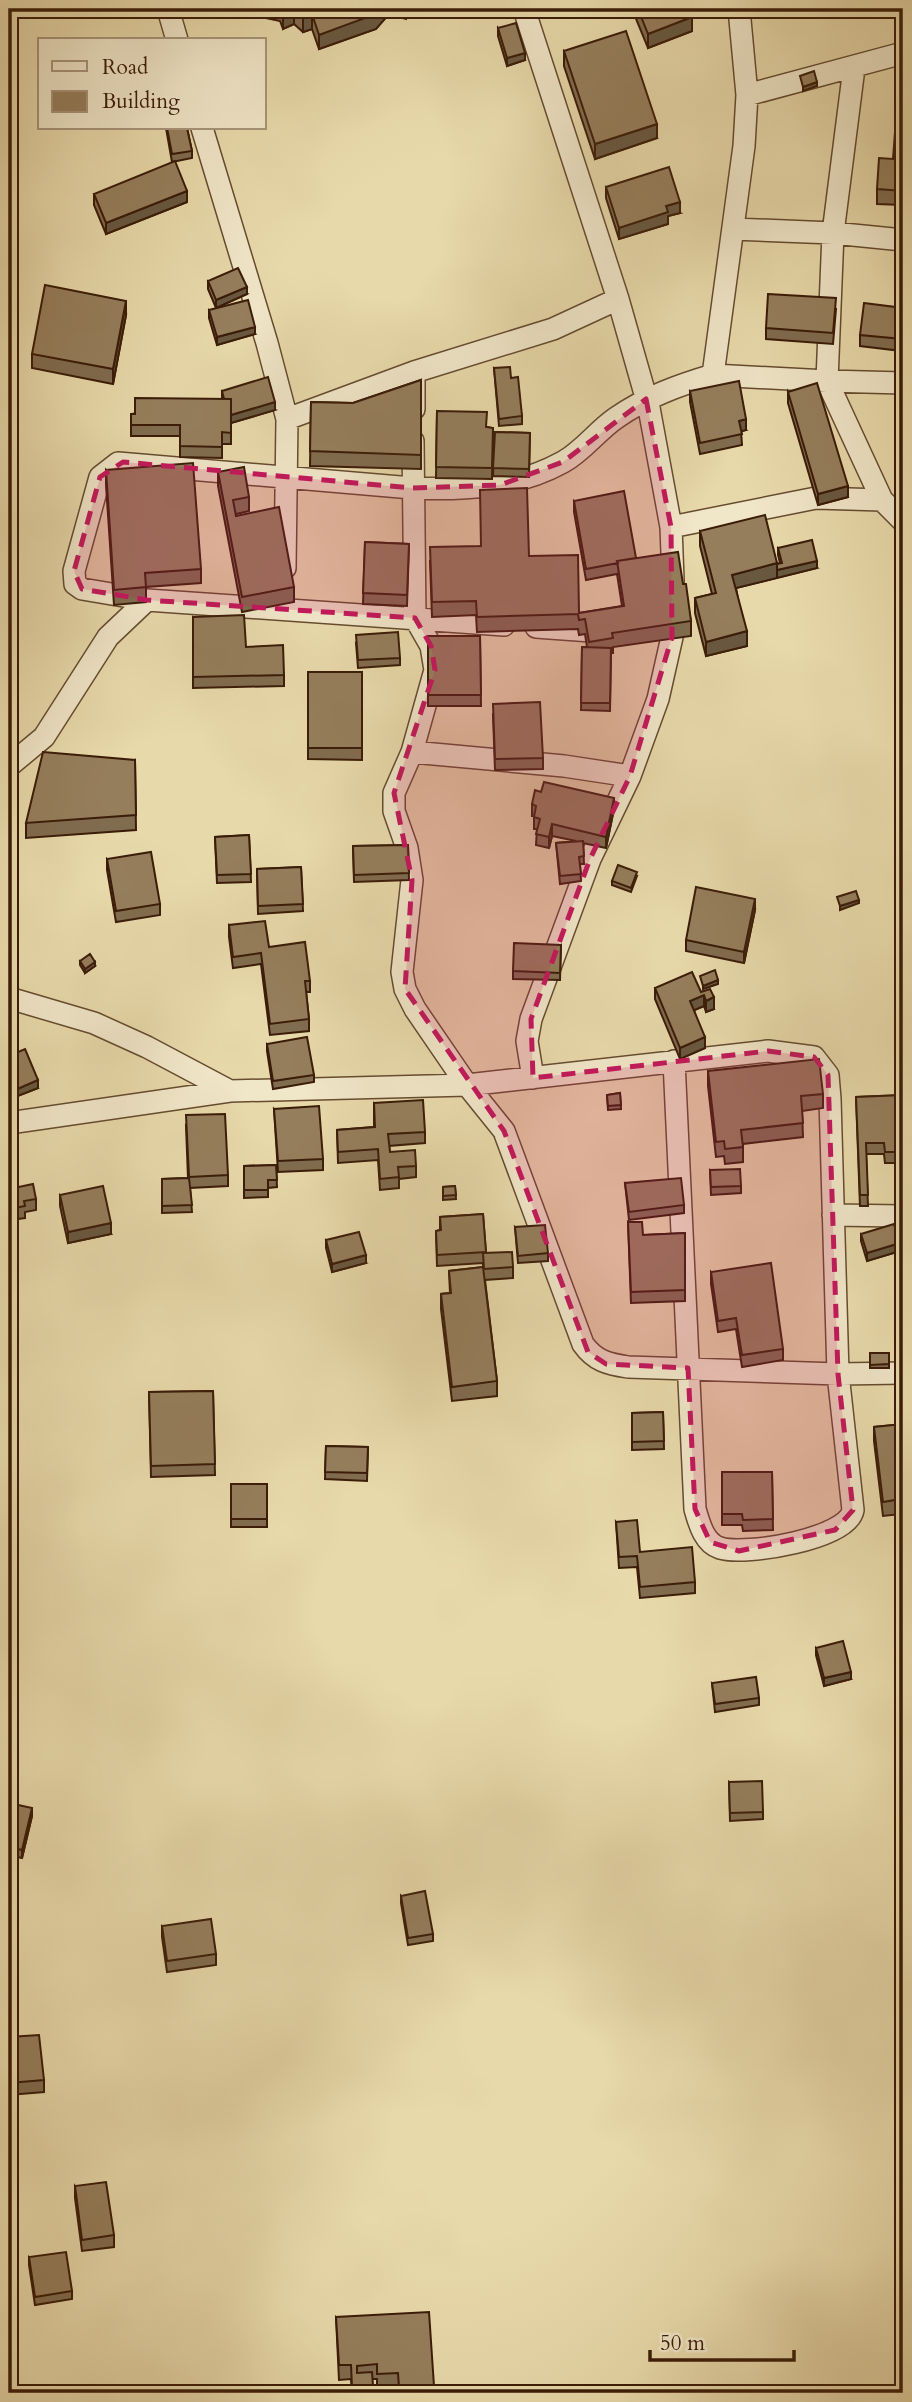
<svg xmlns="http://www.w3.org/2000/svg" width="912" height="2402" font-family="Cardo,serif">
  <rect width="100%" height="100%" fill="#e8d9aa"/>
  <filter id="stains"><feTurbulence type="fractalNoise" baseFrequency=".00286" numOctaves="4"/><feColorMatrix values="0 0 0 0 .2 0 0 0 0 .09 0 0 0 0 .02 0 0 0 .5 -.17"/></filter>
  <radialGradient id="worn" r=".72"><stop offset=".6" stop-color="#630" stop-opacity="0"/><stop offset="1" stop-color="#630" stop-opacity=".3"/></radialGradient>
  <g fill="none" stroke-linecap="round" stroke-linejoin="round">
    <g stroke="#664b30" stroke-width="24">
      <path id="minor" d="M168,9L177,40
        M524,9L618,299L649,408L671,527L673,580L672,637L658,699L630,776L590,859L531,1019L527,1041L533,1078
        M854,68L833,233L827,381L903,383
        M747,95L903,53
        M202,128L267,343L287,419L414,372L553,329L618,299
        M734,229L833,233L903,240
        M713,375L827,381L882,500L903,521
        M414,409V372
        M413,441L415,618L431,646L435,670L412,752L394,793V811L407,848L412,880L402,972L405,989L415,1009L467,1085L504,1131L583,1344C595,1361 608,1364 628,1367L838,1374L903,1373
        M671,527L816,498L882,500
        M285,568L287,419
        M504,625L147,600L82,589L75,584L74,571L100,477L118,463L412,488C465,490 516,488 563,462C583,451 597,431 616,418C646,397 679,385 713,375L744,146L747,95L739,9
        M536,627L605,632
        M412,752L564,766L630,776
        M9,766L44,737L108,637L147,600
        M9,998L94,1023L147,1047L230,1091L467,1085L768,1051L814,1057L828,1075L830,1099L838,1374L853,1510C848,1539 745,1556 720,1548C704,1543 699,1523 695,1509L674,1061
        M9,1123L230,1091
        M833,1215L903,1216"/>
    </g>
    <use href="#minor" stroke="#f0e6c8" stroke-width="21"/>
  </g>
  <path fill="#806c4f" stroke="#3b1c08" stroke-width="2" d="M228,9H253L242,13Z
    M256,9H408L406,19L389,14L376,29L319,49L312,29L303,32L294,24L283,29L280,21L266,18Z
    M632,9H689L692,31L648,48Z
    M498,28L525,60L507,66L498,36Z
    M564,51L657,138L595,159L564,66Z
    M166,128H187L192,151V158L172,162Z
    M903,132V238H902L903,205L877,204V189L893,159Z
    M606,187L680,213L668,216V224L619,239L606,198Z
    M94,194L187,202L106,234L94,205Z
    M208,281L247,294L216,308L208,289Z
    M903,308V376H899L901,351L860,346V335Z
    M836,309L833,344L766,339V328Z
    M209,310L255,334L217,345L209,318Z
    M126,315L113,384L32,368V354Z
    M494,368L511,378L522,416V424L499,426Z
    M421,380V469L310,466L311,402L353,403Z
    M222,391L275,410L231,423V444H222V458L180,457V436H131V414L222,399Z
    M690,391L746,430L741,431L742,445L700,454L690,402Z
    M788,392L848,497L818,505L788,403Z
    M437,411L487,427L493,428L492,479L436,478Z
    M495,432L530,433L529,477L493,476Z
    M106,470L201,569V583L146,587V602L114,605L106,485Z
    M218,472L249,497V511L236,514V516L294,587V602L242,612L218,486Z
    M574,501L636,558L683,584L691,621V636L613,647V653H611L610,711L581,710L582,647H587L585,634L579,635L578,629L477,632L476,615L432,617L430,561L481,546L529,556L579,613L622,606L617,574L586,580L574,512Z
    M700,531L777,564L780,563L778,555V548L817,568L736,588L747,646L706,656L695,613V598L712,594L700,546Z
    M365,542L409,544L407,606L363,604Z
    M193,617L246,647L284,675V686L193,688Z
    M428,636H480L481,706H428Z
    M356,643L400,658V665L358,668Z
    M308,672H362V760L308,759Z
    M493,715L543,758V769L495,770Z
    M135,760L136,830L26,838V823Z
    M532,804L614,809L606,848L583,843L584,864H580L581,881L560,884L556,843L576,841L552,836L549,848L536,845L537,829H534V816H532Z
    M249,835L251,882L217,883L215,837Z
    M408,845L409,880L354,882L353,846Z
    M107,859L160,904V915L116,922L107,870Z
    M301,867L303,911L258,914L257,869Z
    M637,876L631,892L612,885V881Z
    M755,910L744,963L686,951V940Z
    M229,925L269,947L310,981V992H306L309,1019V1031L270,1035L261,964L233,968L229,937Z
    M561,945L560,980L513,979V971Z
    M80,961L95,966L85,973L80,965Z
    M655,988L701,992L714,1009L706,1012L704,1006L694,1010L705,1048L680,1059L655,999Z
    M899,1003H903V1071L899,1018Z
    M267,1044L314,1075V1082L273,1089L267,1051Z
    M9,1056L38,1088L15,1097L9,1082Z
    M708,1071L823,1094V1108L802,1111L803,1137L743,1144V1162L725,1164L724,1156L716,1157L708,1086Z
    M620,1093L621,1109L608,1110L607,1095Z
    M903,1095V1181H898L897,1163H885L884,1154H866L868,1206H860L856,1097Z
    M374,1103L425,1132V1143L389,1146L390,1152L416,1166V1177L399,1179V1188L380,1190L378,1160L338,1163L337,1130L374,1127Z
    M274,1109L323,1159V1170L278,1172Z
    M186,1126L228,1175V1186L190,1188L192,1212L162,1213V1179L188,1178Z
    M276,1165L277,1187L268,1188V1197L244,1198V1166Z
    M710,1170L741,1186V1193L711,1195Z
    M625,1183L684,1205V1213L629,1220Z
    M455,1186L456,1199L443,1200V1187Z
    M9,1189L36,1199V1210L25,1212V1218L10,1220L15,1247V1258L9,1260Z
    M60,1195L111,1234L68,1243L60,1206Z
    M483,1214L486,1253L513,1267V1278L485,1280L497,1381V1396L452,1401L441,1309V1294L450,1293L449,1271L483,1267V1263L437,1266L436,1231L440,1230V1217Z
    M628,1222L643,1235L685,1233V1301L631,1303Z
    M515,1227L548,1253V1261L518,1263Z
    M861,1234L900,1251L867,1261L861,1241Z
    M326,1240L366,1263L332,1272L326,1248Z
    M711,1272L783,1349V1360L742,1367L736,1329L718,1332L711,1284Z
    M870,1353H889V1368H870Z
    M898,1379H903V1414L900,1415Z
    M213,1391L215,1475L151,1477L149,1392Z
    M663,1412L664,1449L632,1450V1413Z
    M903,1424V1528L901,1514L883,1516L874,1441V1427Z
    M326,1446L368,1447L367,1481L325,1479Z
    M722,1472H772L773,1530L743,1531L742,1525H722Z
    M231,1484H267V1527H231Z
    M616,1522L640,1552L695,1582V1593L640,1598L637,1567L619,1568Z
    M816,1648L851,1679L824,1686L816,1655Z
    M712,1683L759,1698V1705L715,1712Z
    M729,1782L763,1812V1819L730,1821Z
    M9,1803L32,1816L22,1858L9,1855Z
    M401,1896L433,1934V1941L408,1945L401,1903Z
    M162,1926L216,1954V1965L167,1972L162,1937Z
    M9,2037L44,2080V2092L9,2095Z
    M75,2186L114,2235V2247L82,2251L75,2198Z
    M29,2257L72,2291V2299L35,2305L29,2265Z
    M336,2317L434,2386V2393H398V2388L377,2389V2379H372L373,2393H352L351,2379L339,2380Z"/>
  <path fill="#685840" stroke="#3b1c08" stroke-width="2" d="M211,9H223L211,13Z
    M242,9H253L242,13Z
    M381,9H389V14L376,29L319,49V35Z
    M294,10V24L283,29V14Z
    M312,14V29L303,32V18Z
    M692,17V31L648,48V34Z
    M525,53V60L507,66V58Z
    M817,82V86L803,91V87Z
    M657,124V138L595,159V144Z
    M187,191V202L106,234V223Z
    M680,202V213L668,216V224L619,239V228L666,206Z
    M247,287V294L216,308V300Z
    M126,301V315L113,384V369Z
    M255,327V334L217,345V337Z
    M275,402V410L231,423V415Z
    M746,419V430L739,432V421Z
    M848,486V497L818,505V494Z
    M817,561V568L777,578V570Z
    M777,563V578L732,589V575Z
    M747,631V646L706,656V642Z
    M614,798V809L606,848V837Z
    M552,824V836L549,848V837Z
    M755,899V910L744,963V952Z
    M859,900V903L840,910V906Z
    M95,962V966L85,973V969Z
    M718,980V984L703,989V986Z
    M704,995V1006L690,1012V1001Z
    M714,997V1009L706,1012V1001Z
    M705,1037V1048L680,1059V1048Z
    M38,1080V1088L15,1097V1090Z
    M111,1223V1234L68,1243V1232Z
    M900,1243V1251L867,1261V1253Z
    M366,1255V1263L332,1272V1264Z
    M851,1672V1679L824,1686V1678Z
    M32,1808V1816L22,1858V1850Z
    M14,2384V2392L9,2393V2386Z"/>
  <path fill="#957e5c" stroke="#3b1c08" stroke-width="2" d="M281,9H381L376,14L319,35L312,14L303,18L294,10L283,14Z
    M638,9H689L692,17L648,34Z
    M516,23L525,53L507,58L498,28Z
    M626,31L657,124L595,144L564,51Z
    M814,71L817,82L803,87L800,76Z
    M167,128H187L192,151L172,154Z
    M895,132H903V191L877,189L879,158L893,159Z
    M175,161L187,191L106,223L94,194Z
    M669,167L680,202L666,206L668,212L619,228L606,187Z
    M238,268L247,287L216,300L208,281Z
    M45,285L126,301L113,369L32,354Z
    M768,294L836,298L833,333L766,328Z
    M248,300L255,327L217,337L209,310Z
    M864,303L903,308V365H899L902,339L860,335Z
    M510,367L511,378L518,377L522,416L499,419L494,368Z
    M268,377L275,402L231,415V399H224L222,391Z
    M421,380V455L310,451L311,402L353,403Z
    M739,381L746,419L739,421L742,434L700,443L690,391Z
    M817,383L848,486L818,494L788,392Z
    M135,398L231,399V433L222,432V447L180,446V425H131V414H135Z
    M437,411L487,412L486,427L493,428L492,468L436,467Z
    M495,432L530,433L529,469L493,468Z
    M193,463L201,569L145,573L146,587L114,590L106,470Z
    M244,467L249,497L233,500L236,516L279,507L294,587L242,597L218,472Z
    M527,488L529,556L578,555L579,613L624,606L617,561L678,552L683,584H686L691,621L612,633L613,638L589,642L585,619L579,620L578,614L477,617L476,601L432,602L430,547L481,546L480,490Z
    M624,491L636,558L617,561L618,563L586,569L574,501Z
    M765,515L777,563L732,575L747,631L706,642L695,598L716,593L700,531Z
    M812,540L817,561L777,570V564L782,563L778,548Z
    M365,542L409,544L407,595L363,593Z
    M244,615L246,647L283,645L284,675L193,677V617Z
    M398,632L400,658L358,660L356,635Z
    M428,636H480L481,695H428Z
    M582,647L611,648L610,703H581Z
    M308,672H362V748H308Z
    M540,702L543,758L495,759L493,704Z
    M43,752L135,760L136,815L26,823Z
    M544,782L614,798L606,837L552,824L549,837L536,834L540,819L534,817L536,806L532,804L535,790L541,792Z
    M249,835L251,874L217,875L215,837Z
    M583,841L584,856L579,857L581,874L560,876L556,843Z
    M408,845L409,873L354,875L353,846Z
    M151,852L160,904L116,911L107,859Z
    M618,865L637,872L631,888L612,881Z
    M301,867L303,904L258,906L257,869Z
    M696,887L755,899L744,952L686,940Z
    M856,891L859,900L840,906L837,897Z
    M265,921L269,947L305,942L310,981H305L309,1019L270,1024L261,953L233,957L229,925Z
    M514,943L561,945L560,973L513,971Z
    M90,954L95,962L85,969L80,961Z
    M715,970L718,980L703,986L700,976Z
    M692,972L701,992L710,989L714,997L706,1001L704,995L690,1001L705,1037L680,1048L655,988Z
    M899,1003H903V1056Z
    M307,1037L314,1075L273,1081L267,1044Z
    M25,1049L38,1080L15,1090L9,1075V1056Z
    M819,1059L823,1094L801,1096L803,1123L741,1130L743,1147L725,1149L724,1141L716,1142L708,1071Z
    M620,1093L621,1105L608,1106L607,1095Z
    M903,1095V1169L898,1170L897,1152H885L884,1143H866L868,1195H860L856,1097Z
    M423,1100L425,1132L388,1134L390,1152L415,1150L416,1166L398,1167L399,1177L380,1179L378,1149L338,1152L337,1130L375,1127L374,1103Z
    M319,1106L323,1159L278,1161L274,1109Z
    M225,1114L228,1175L189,1177L186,1115Z
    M276,1165L277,1180H268V1190H244V1166Z
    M740,1169L741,1186L711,1187L710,1170Z
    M189,1178L192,1205L162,1206V1179Z
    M681,1178L684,1205L629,1212L625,1183Z
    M33,1184L36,1199L24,1201L25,1206L9,1209V1189Z
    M103,1186L111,1223L68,1232L60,1195Z
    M455,1186L456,1195L443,1196V1187Z
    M9,1212L15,1247L9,1248Z
    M483,1214L486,1252L437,1255L436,1231L441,1230L440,1217Z
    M628,1222H642L643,1235L685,1233V1290L631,1292Z
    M894,1224L900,1243L867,1253L861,1234Z
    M545,1225L548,1253L518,1256L515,1227Z
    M359,1232L366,1255L332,1264L326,1240Z
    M512,1252L513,1267L484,1269L483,1253Z
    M771,1263L783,1349L742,1355L736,1318L718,1321L711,1272Z
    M483,1267L497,1381L452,1387L441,1294L451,1293L449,1271Z
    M870,1353H889V1364L870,1365Z
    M898,1379H903V1407H900Z
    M213,1391L215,1464L151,1466L149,1392Z
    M663,1412L664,1441L632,1442V1413Z
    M903,1424V1513L901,1499L883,1502L874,1427Z
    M326,1446L368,1447L367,1473L325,1472Z
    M722,1472H772L773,1519L743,1520L742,1514H722Z
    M231,1484H267V1519H231Z
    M637,1520L640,1552L692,1547L695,1582L640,1587L637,1556L619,1557L616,1522Z
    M843,1641L851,1672L824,1678L816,1648Z
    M756,1677L759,1698L715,1704L712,1683Z
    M762,1781L763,1812L730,1813L729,1782Z
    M9,1803L32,1808L22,1850L9,1847Z
    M425,1891L433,1934L408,1938L401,1896Z
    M211,1919L216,1954L167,1961L162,1926Z
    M39,2035L44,2080L9,2083V2037Z
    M106,2182L114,2235L82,2240L75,2186Z
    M66,2252L72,2291L35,2297L29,2257Z
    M429,2312L434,2386L399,2388L398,2373L377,2374V2364L357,2366V2373L372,2372L373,2386L352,2387L351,2365H339L336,2317Z
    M9,2372L14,2384L9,2386Z"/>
  <path fill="#c2185b" fill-opacity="0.2" stroke="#c2185b" stroke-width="5" stroke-dasharray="14 9" stroke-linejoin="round" d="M646,399L671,527L672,637L630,776L590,859L531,1019L533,1078L768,1051L814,1057L828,1075L838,1374L853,1510L835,1530L739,1551L710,1542L695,1509L688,1368L606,1364L588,1352L504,1131L405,989L412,880L394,793L435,670L431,646L415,618L147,600L82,589L74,571L100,477L123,462L412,488L500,485L563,462Z"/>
  <rect width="912" height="2402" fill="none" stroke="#e8d9aa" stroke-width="35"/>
  <rect x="10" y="10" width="891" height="2381" fill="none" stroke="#3b1c08" stroke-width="3.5"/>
  <rect x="18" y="18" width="877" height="2367" fill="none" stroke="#3b1c08" stroke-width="2"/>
  <rect x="38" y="38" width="228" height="91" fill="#f0e6c8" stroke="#a8957b" stroke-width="2"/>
  <rect x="52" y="61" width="35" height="10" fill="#f0e6c8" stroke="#a8957b" stroke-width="2"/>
  <text x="102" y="74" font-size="21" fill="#3b1c08">Road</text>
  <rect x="52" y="91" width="35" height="21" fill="#957e5c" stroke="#a8957b" stroke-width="2"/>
  <text x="102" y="108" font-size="21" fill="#3b1c08">Building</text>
  <path d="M650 2350v10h144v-10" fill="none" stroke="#3b1c08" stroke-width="3.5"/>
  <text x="660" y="2350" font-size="21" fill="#3b1c08" stroke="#f0e6c8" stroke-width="5" paint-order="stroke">50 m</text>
  <rect width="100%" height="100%" filter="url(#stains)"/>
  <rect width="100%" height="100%" fill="url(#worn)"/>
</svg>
